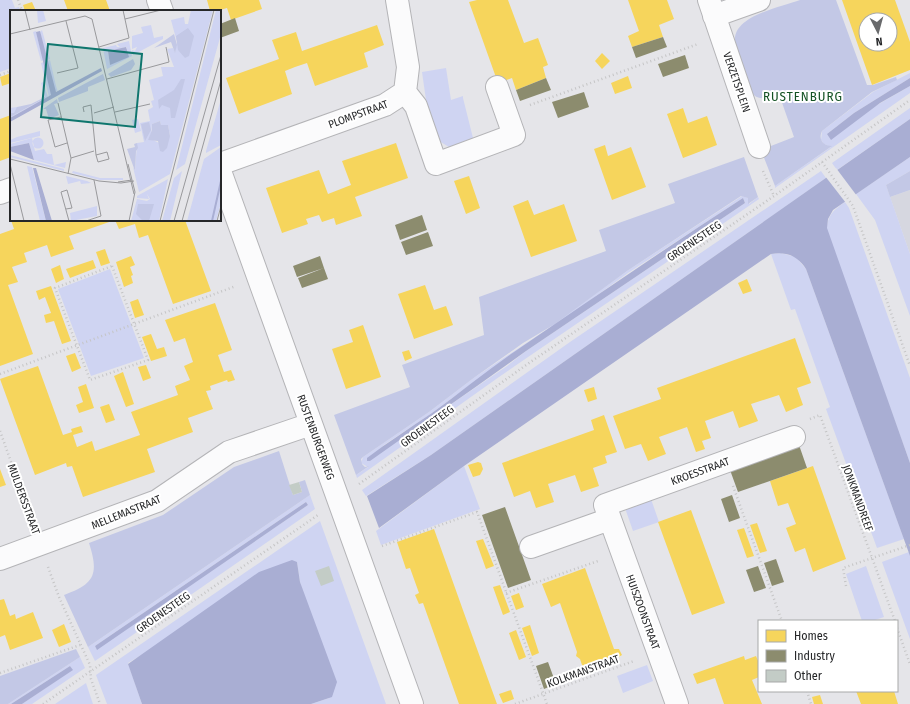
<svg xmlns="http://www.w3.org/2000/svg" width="910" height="704" font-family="'Fira Sans Condensed',sans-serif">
  <rect width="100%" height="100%" fill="#e5e5e9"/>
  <path fill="#d6d7e0" d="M910,190V254L890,197Z"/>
  <path fill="#cfd4f2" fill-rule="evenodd" d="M0,0H12L15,8L19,7L20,11H11V68L0,72Z
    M446,68L451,100L463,96V98L473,138L449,147L439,141L426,100L422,72Z
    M910,73V78L854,113L827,134L910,86V93L775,188V186L831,147L824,144L821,140L822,131L873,92Z
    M910,108V119L837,170L832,163Z
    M910,157V171L886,185L910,254V316L875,220L856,194Z
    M821,171L826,178L431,455L366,496L362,490L570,342Z
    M742,196L748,198L749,204L758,197L759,199L499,377L357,478L356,475L368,467L361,463L363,457L429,412L475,377L546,330L627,271ZM743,198L745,203L526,351L507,366L368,461L384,445L432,413L513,353L556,325L628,273Z
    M845,202L849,208L910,378V463L827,233C826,217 832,211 845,202Z
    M781,253L796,257L806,269L904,539L877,548L826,409L830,407L795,309L791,310L771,254Z
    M110,269L144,358L91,376L58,289Z
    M464,466L480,509L381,545L376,531Z
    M310,495L315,509L95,661L88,647ZM306,502L308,505L97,649L95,646Z
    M651,499L659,522L633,531L625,508Z
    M320,521L386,704H311L329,698L300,582L297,562L128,663L142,704H107L96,675Z
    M909,552L910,556V639L882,562Z
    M866,566L884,617L872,621H862L846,574Z
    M80,657L85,668L32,704H22L72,670L70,666L11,704H8Z
    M647,665L653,681L623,693L617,676Z
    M86,683L93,704H55Z"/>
  <path fill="#c3c8e6" d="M800,0H836L867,85H873L896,77L897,80L872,92L822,131C818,139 823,146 832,146L775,186L761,150L794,137L779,94C768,97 758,103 751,91C746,76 736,58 735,42C732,16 781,7 800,0Z
    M744,157L758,197L748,204V198L741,196L627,271L555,324L523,343L475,377L429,412L363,457L361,459L362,464L365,467L369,466L356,475L334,415L410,387L402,365L484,335L479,297L606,251L599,230L675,203L668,184Z
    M910,171V190L890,197L886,185Z
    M279,451L293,495L302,492L299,482L305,480L310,495L88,647L64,595C95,584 99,574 89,543L163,515L234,467Z
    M76,649L80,657L8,704H0V676Z"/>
  <path fill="#a9aed3" d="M910,78V86L880,103L831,140L827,134L854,113Z
    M910,119V157L833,210L828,219L827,228L910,463V556L806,269C798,256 786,251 771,254L464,466L379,528L367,496L431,455Z
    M743,198L745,203L526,351C475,388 422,424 370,461H367V458C388,442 410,428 432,413C460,393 486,371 514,352C590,300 666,248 743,198Z
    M306,502L308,505L97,650L95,646Z
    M292,560L297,562L300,582L337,682L332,697L311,704H142L128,664L259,572Z
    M70,666L73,670L22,704H11Z"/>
  <path fill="#e5e5e9" d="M836,168L857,196L846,203L825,176Z"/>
  <path fill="#f6d55c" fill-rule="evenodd" d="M64,0H106L110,11H68Z
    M207,0H259L262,9L231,20L227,8L217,11H210Z
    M477,0H508L524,43L538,38L548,65L543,67L546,78L516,90L512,78L498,83L469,2Z
    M628,0H667L674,19L659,25L663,37L632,47L628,36L639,31Z
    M842,0H895L910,42V70L872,85ZM866,20H890V44H866Z
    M32,2L36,11H25L23,5Z
    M377,25L384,45L364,53L368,67L315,86L307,63L295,67L285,71L292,94L239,114L226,78L279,59L272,40L296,32L302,51Z
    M602,53L610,61L602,69L595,61Z
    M11,73V83L2,86L0,77Z
    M628,76L632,88L615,94L611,83Z
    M683,108L688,123L707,116L717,145L683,158L667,114Z
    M11,115V157L0,161V119Z
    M396,143L408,178L355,197L362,216L336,225L334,218L322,222L319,215L306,219L308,224L282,233L266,188L319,170L328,194L351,185L342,161Z
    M605,145L608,156L631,147L646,187L612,200L594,149Z
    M469,176L480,208L466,214L454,181Z
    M528,200L534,215L564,204L577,241L531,257L513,206Z
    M11,220H115L69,236L74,249L51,257L47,245L24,253L27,262L12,267L18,282L8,285L33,354L0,366V234L14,229Z
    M115,220H185L211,291L173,304L148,235L139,238L135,224L119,229Z
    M105,249L110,263L101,266L96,252Z
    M131,256L135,265L130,267L133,275L131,276L133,283L124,287L116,262Z
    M93,260L96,268L70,278L66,269Z
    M60,265L64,279L56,283L51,269Z
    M747,279L752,291L743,294L738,283Z
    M425,285L434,310L446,306L453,325L414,339L398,294Z
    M51,286L71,341L62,344L54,321L46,323L44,315L51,313L45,297L39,300L36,291Z
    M138,299L144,315L135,318L130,302Z
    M215,303L232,350L218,355L224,372L231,370L235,380L228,382L227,380L210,386L211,390L206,391L213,409L188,418L193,432L147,449L155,472L83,497L72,466L67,467L66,463L35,475L0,379L38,366L63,435L72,432L71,429L81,426L83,432L73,435L77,447L92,441L95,451L140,435L131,412L178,395L175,386L190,380L184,366L193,362L185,338L174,342L165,320Z
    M363,325L381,377L346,389L332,349L353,342L349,330Z
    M151,334L157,349L164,347L167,356L151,361L142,337Z
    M795,338L811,383L797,388L803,405L786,412L779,395L751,404L758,421L739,428L733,411L705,421L711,438L702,441L705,449L696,452L687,427L659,437L666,454L648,461L641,444L625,449L613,416L661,399L657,388Z
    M409,350L412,358L405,361L402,352Z
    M75,353L81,368L72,372L66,356Z
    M146,365L151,378L143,381L138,367Z
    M123,372L134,404L126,407L114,376Z
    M86,384L94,408L79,413L76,405L83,402L78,387Z
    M594,387L597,399L588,402L584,390Z
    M109,404L115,420L106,423L100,407Z
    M604,415L617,452L605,456L607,463L593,468L599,486L581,492L575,475L548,484L554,502L536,508L530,491L514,497L502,463L594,430L591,420Z
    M478,462L481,463L483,469L480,475L473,477L468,465Z
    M813,466L846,559L813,572L805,548L795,552L786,528L796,524L788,503L778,506L770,481Z
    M0,469L6,485L0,487Z
    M691,510L725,603L692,615L658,522Z
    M757,523L767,551L760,553L750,525Z
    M744,528L754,556L747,558L737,530Z
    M434,529L464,613L497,704H459L423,603L419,604L415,595L419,593L410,568L406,569L397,542Z
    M483,539L494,566L486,569L476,541Z
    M585,568L614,649H619L622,655L617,658L618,662L585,674L580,659L576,656L577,652L560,603L551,607L542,584Z
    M500,585L510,612L503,615L493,587Z
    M519,593L524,607L516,610L511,596Z
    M4,599L10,616L15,614L16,619L33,612L43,638L10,650L5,635L0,637V600Z
    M64,624L71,642L59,647L52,630Z
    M530,625L539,653L532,656L522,628Z
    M516,630L526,657L519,660L509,633Z
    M744,656L745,660L756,656L759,663V677L752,680L762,704H724L715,678L697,684L693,674Z
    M511,690L514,699L503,703L499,694Z
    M856,691H894L898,704H861Z
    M820,695L823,704H814L812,697Z"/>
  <path fill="#8c8c6e" d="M235,18L239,31L220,38V24Z
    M663,37L667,47L636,58L632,47Z
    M685,55L689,68L663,77L658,64Z
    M546,78L551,90L520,101L516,90Z
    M584,92L589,107L558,118L552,102Z
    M422,215L427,230L400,240L395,225Z
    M428,232L433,246L406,255L401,242Z
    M320,256L324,268L297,277L293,266Z
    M324,268L328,279L302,288L298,278Z
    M799,445L807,468L738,492L730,470Z
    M732,495L740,518L729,522L721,499Z
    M505,507L531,580L508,588L482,515Z
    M776,559L784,582L772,586L764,563Z
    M758,566L766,588L754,592L746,570Z
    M548,662L556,684L544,689L536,666Z"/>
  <path fill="#c3ccc6" d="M299,482L302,492L293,495L289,485Z
    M329,566L334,581L321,586L315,571Z"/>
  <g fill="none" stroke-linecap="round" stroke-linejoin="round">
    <g stroke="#b4b4b7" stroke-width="24">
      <path id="minor" d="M158,0L162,11
        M709,0L759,147
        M714,16L759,0
        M405,92L416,106L436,164L514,135L497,87
        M220,164L385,105L405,92L408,67L397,0
        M220,171L412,704
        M0,193L11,189
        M531,547L610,519
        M0,559L157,501L229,452L311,424
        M677,704L605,505L794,437"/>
    </g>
    <path stroke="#c5c5c6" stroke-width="2.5" stroke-dasharray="1 3" stroke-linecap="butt" d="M18,0L22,11
      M0,75L11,71
      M530,105L698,44
      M822,162L853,206L910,366
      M763,171L774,196
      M112,266L148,360L90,380L55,288Z
      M0,374L236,286
      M810,419L820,415L895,621
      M0,431L32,520
      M359,484L529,363L774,196L910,100
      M733,486L782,621
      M382,546L477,512L547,704
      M48,567L59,597L90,665L91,679L100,704
      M846,586L843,568L910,545
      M506,593L598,561
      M897,628L910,664
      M0,673L80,645
      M807,691L811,704
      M43,704L318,515
      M515,704L634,661"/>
    <use href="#minor" stroke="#fbfbfc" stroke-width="22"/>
  </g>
  <g text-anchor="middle" stroke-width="4" stroke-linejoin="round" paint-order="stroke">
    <g font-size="11" fill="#262729" stroke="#fff">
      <text transform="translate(737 82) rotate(71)" y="4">VERZETSPLEIN</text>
      <text transform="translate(358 114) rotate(-20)" y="4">PLOMPSTRAAT</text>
      <text transform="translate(694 241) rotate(-34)" y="4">GROENESTEEG</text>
      <text transform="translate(427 426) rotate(-36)" y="4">GROENESTEEG</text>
      <text transform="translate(316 437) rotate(70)" y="4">RUSTENBURGERWEG</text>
      <text transform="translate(700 471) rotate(-20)" y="4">KROESSTRAAT</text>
      <text transform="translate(858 498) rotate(70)" y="4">JONKMANDREEF</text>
      <text transform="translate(24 499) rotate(70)" y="4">MULDERSSTRAAT</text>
      <text transform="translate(126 512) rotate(-22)" y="4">MELLEMASTRAAT</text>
      <text transform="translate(163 612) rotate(-35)" y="4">GROENESTEEG</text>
      <text transform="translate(643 612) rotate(70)" y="4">HUISZOONSTRAAT</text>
      <text transform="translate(583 671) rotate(-20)" y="4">KOLKMANSTRAAT</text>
    </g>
    <g font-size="13" letter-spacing="1" fill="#135223" stroke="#fff">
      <text x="803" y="101">RUSTENBURG</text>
    </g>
  </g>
  <g transform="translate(10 10)">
    <rect width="211" height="211" fill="#e5e5e9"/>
    <path d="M27,0H33L36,11L28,13ZM181,0H203L160,164L129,182L123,157L125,161L127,133L134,132L130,113L140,111L138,100L143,97L141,91L144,90L139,70L153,66L151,57H164L157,39L163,38L165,42L167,32L161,10L178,6L174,7L175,14H178ZM150,111L151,115H158L160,126L149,133L141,129L142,114ZM206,0H211V24L175,154L166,160ZM141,15L144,28L153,26V29L123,45L122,40L125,41L127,37L122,39V26L133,23L131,17ZM32,20L40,49L37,50L30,22ZM26,21L33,50L31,51L23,22ZM119,31L122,46L97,59L93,38L106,35L107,37H110L107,34ZM116,37L117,38L100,55L98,41ZM40,50L46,76L48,82L44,80L37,51ZM34,52L42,84L39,87L31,53ZM33,72L38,87L0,108V98L7,97L9,102L35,88L31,73ZM211,89V135L196,143V141ZM128,109L131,121L125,123L122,110ZM30,121V126L0,133V130L7,127ZM22.5 133a5.5 5.5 0 1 1 11 0a5.5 5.5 0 1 1-11 0ZM22,128L25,141L34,139L37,144H42L44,155L56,152L55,158L24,150L19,133L0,137V134ZM211,137V193L206,211H177L194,149ZM0,145L54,159V161L0,147ZM17,156L22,157L36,211H30ZM63,161L90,168H113V170H90L62,163ZM172,161L160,211H152L164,168ZM56,166L77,171L81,173L71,174L70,171L58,174ZM158,169L149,211H121L127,189L137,191L140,189L137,184L139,189L127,188V186ZM87,196V206L61,211L60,203Z" fill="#cfd4f2" fill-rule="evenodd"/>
    <path d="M178,18L184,26L179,46L175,48L168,40L166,26ZM164,24L167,35L165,43L161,32L144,38ZM123,49L125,54L121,60L101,67L98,64ZM93,64L95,70L78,77V81L49,92L48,88ZM171,69H175L165,108H161L160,98L152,95L149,99L148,90L164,80ZM35,87V88L0,107V103H4L7,97L21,94ZM47,89L48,93L44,94L49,105L39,109L36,99H33ZM150,111L151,115H158L160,126L157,138L153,142L150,141L148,131L138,130L142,120V114ZM139,112L141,120L135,131L131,114ZM127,133L128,138L126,141L125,161L117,139L125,137L124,134ZM128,194H144L139,211H133L126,204Z" fill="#c3c8e6"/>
    <path d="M30,21L46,82L91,58L92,61L0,112V108L41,85L26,22ZM116,37L119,47L100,55L98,41ZM19,133L24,150L0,141V137ZM23,158H26L42,211H36Z" fill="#a9aed3"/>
    <path fill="none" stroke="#a9aed3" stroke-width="2" d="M202,211L211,171"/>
    <path fill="none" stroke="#99999c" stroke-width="1" d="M15,0L20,20M115,9L151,0M0,24L75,6L82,9L124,184M89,37L119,28L113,0M47,63L68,58L56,11M97,69L159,52L156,37M48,93L61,148M74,102L73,97L81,95L86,145M105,102L140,94M84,103L104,97M51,107L38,110L45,137L57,133M97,142L99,149L88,152L86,145ZM61,148L84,141M0,149L89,171L111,173L124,171M0,154L14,211M118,154L125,182L119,211M58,164L61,148M108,172L122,170M56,199L62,198L57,180L51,182L59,211M76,211L91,206L84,170M150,211L204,0M164,211L211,45M172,211L211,70M207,211L211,196"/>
    <path fill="#0f766e" fill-opacity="0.15" stroke="#0f766e" stroke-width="2" d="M38,34L132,44L125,117L31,107Z"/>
    <rect width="211" height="211" fill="none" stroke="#262729" stroke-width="2"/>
  </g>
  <rect x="758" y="620" width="140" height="72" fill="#ffffff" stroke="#a8a9a9"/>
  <rect x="766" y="630" width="20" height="12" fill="#f6d55c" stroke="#a8a9a9"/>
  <text x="794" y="640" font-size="12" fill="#262729">Homes</text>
  <rect x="766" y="650" width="20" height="12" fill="#8c8c6e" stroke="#a8a9a9"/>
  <text x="794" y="660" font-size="12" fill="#262729">Industry</text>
  <rect x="766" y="670" width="20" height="12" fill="#c3ccc6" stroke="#a8a9a9"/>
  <text x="794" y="680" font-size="12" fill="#262729">Other</text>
  <g transform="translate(878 32) rotate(174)"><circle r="19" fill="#ffffff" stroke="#a8a9a9"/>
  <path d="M0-3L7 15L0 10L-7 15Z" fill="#696a6c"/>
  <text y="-6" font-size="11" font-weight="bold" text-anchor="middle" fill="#262729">N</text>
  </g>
</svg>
